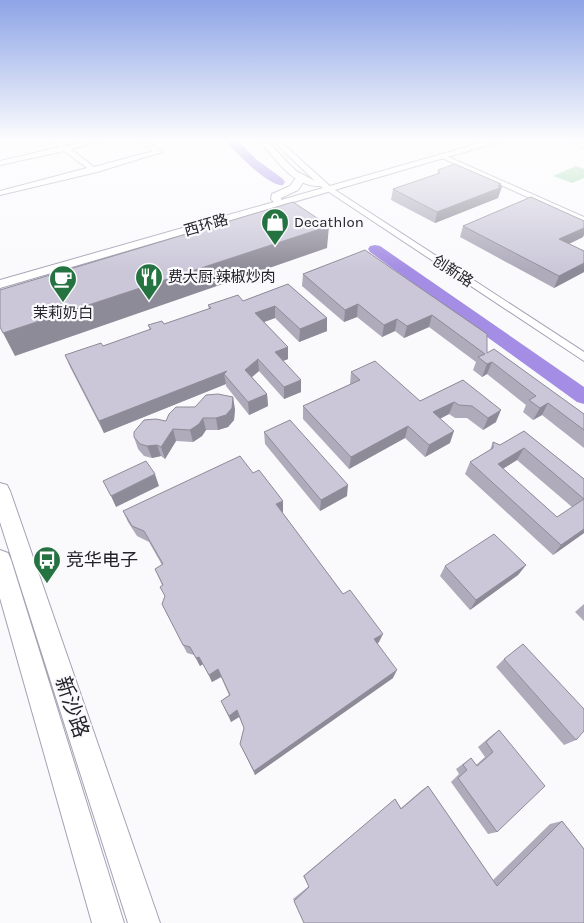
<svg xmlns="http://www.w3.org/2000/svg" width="584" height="923" font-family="Karla,'Noto Sans SC',sans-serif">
  <rect width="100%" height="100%" fill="#fafafd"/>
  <path fill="#a2d9b0" d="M576,166L584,169V178L572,183L553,176Z"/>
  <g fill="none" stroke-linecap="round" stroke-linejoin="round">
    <path fill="#a48de4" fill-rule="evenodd" d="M226,141H238L257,160L283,179L285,182L283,185C270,188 235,152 226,141Z
      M375,245L380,246L584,387V404L577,402L370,252L368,249L370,246Z"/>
    <g stroke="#a6a2b4" stroke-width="2">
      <path id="minor" d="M53,141H61L67,146L88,141H101L71,149L94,167L153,151L139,141H147L162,152L97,172L0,195V191L87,168L64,151L0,165V161L60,147Z
        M260,141H267L296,171L315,181L273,141H280L332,188L584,352V361L320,186C295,188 274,158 260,141Z
        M569,141L584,144V148L570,142Z
        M444,155L584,217V223L442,158V156Z"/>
    </g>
    <g stroke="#a6a2b4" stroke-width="2">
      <path id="major" d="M487,141H502L0,288V280L274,202L271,199L272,194L290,186L295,179H303L304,181L298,190L281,198V200Z
        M0,483L7,485L10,491L160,923H128L0,522Z
        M0,550L8,553L11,560L124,923H92L0,598Z"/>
    </g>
    <use href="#minor" fill="#fff" fill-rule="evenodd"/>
    <use href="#major" fill="#fff" fill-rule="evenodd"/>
  </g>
  <path fill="#afabbb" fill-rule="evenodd" d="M438,170L500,187L498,198L435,223L391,200L393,189L437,174Z
    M463,226L583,237L569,244L584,251V272L554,288L460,237Z
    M365,250L487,353L584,414V448L542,415L533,420L523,412L526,405L487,374L482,377L473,370L476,362L429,327L404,338L395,331L382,337L357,317L344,322L302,286L303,274Z
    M288,284L327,318V331L299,342L275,318L264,322L288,347V359L283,361L301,380V392L284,399L259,371L252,377L267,394L268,406L249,415L226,386V384L104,433L70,367L65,355L103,346L150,330L148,325L164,324L209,309L208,305L243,301Z
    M351,372L420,401L463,380L496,422L483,430L467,418H455L449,414L440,419L450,443L425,457L405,438L349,469L303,419V406L350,384Z
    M195,407L235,409L234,420L228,427L218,430H206L202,436L193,442L176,441L165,459L161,456L152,458L144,456L138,449L134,437Z
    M524,431L584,479V533L553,555L465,474L470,462L490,450L493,442L500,445ZM517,460L572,507L557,517L503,469Z
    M264,432L347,496L320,511L265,444Z
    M253,473L283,512H282L379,642L377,644L393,678L255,775L240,744L244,728L239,717L231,722L221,701L229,695L221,677L212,682L203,664L200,666L194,655L187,653L162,604L165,596L162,585L155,569L162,565L149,542L137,536L128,522L123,511Z
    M526,565L518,575L470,610L440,576L445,566Z
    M584,604V621L575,612Z
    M504,659L576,740L564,745L496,667Z
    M499,730L497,832L488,834L451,782L459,774L456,769L464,763L471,758L476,765L485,757L478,747L491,736Z
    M428,786L493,880L550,824L562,821L583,848H584V923L294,901L293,899L309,886L303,876L391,803L395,799L401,808L422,790Z"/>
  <path fill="#8e8b98" d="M501,184L500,188L502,187L498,198L435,223L437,212Z
    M584,225V235L583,237L554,251L559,239Z
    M329,226L327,248L15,356L3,333Z
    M584,263V272L554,288L559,276Z
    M358,304L357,317L344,322L345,310Z
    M275,306V318L256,325L255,313Z
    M432,315L429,327L404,338L407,326Z
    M327,318V331L299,342L300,329Z
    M397,319L395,331L382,337L384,325Z
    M288,347V359L275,364V352Z
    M258,359L259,371L246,382L245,370Z
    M492,362L487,374L482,377L487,364Z
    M227,371L224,374L226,384L104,433L99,421Z
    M301,380V392L284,399V387Z
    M267,394L268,406L249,415L248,402Z
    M233,397L235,409L234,420L228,427L218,430L216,418Z
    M454,402L449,414L429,424L433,412Z
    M548,403L542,415L533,420L540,408Z
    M501,410L496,422L483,430L488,418Z
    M203,418L206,430L202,436L193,442L190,430Z
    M408,426L405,438L349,469L351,457Z
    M173,429L176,441L165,459L161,447Z
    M454,431L450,443L425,457L429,445Z
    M157,445L161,456L152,458L147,446Z
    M524,448L517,460L492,475L498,464Z
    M155,474L159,486L116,507L111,496Z
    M348,485L347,496L320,511L321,500Z
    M283,501V512L277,515L276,504Z
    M584,529V533L553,555L561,545Z
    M526,565L518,575L470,610L476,600Z
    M383,634L379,642L371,648L374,639Z
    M199,657L203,664L200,666L196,658Z
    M218,669L221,677L212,682L209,675Z
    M397,670L393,678L255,775L254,771Z
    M237,710L239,717L231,722L229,716Z"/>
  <path fill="#cbc7d9" stroke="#8e8b98" d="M455,164L501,184L498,186L502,187L437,212L393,189L440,173L438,170Z
    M531,197L584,221V228L559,239L584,251V263L559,276L463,226Z
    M293,202L329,226L3,333L0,327V290Z
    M365,250L487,334V353L494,349L584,414V430L548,403L540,408L529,400L536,396L492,362L487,364L478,357L485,354L432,315L407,326L397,319L384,325L358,304L345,310L303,274Z
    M288,284L327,318L300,329L275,306L255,313L288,347L275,352L301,380L284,387L258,359L245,370L267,394L248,402L224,374L227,371L99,421L65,355L101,343L103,346L151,329L148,325L162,321L164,324L211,308L208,305L238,295L243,301Z
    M375,361L420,401L463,380L501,410L488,418L472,406L459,405L454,402L433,412L454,431L429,445L408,426L351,457L303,406L360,380L351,372Z
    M218,394L233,397L232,408L226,415L216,418H203L199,424L190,430L173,429L161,447L157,445L147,446L140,444L134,437V432L144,420L156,419L166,421L169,414L176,407H195L206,395Z
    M290,420L348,485L321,500L264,432Z
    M524,431L584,479V499L524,448L498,464L557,517L584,499V529L561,545L470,462L493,448V442L500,445Z
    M240,456L253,473L259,470L283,501L276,504L343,594L350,590L383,634L374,639L397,670L254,771L240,744L244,728L237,710L229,716L221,701L230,695L218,669L209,675L199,657L196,658L190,647L183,645L162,604L165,596L160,587L163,585L155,569L163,564L144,531L132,526L123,511Z
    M146,461L155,474L111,496L103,481Z
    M494,534L526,565L476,600L445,566Z
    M523,644L584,709V731L576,740L504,659Z
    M499,730L545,786L497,832L458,778L467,770L463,765L471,758L477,766L493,752L486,742Z
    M428,786L497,886L562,821L584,849V923H304L294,901L309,887L304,876L395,799L401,809Z"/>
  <linearGradient id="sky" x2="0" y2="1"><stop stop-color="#8da4e6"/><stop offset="0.52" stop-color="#fdfdfe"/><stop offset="1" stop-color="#fdfdfe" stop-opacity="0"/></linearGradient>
  <rect width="584" height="270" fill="url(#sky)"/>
  <defs>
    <g id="shop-pin" transform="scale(1.4375)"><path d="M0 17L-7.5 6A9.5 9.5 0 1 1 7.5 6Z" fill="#267342" stroke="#fafafd"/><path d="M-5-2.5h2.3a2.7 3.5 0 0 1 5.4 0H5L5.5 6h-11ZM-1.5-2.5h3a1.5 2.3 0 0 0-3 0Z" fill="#fff"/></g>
    <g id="restaurant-pin" transform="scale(1.4375)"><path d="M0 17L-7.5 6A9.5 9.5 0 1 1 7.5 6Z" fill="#267342" stroke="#fafafd"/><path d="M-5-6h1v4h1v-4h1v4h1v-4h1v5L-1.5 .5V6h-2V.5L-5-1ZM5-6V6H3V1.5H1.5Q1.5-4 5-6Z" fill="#fff"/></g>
    <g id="cafe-pin" transform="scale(1.4375)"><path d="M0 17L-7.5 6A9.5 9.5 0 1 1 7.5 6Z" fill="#267342" stroke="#fafafd"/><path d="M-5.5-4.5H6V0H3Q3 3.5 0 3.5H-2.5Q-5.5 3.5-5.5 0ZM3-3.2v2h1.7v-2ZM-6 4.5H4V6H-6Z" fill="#fff"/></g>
    <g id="bus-pin" transform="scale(1.4375)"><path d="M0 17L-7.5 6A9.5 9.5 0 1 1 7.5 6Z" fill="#267342" stroke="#fafafd"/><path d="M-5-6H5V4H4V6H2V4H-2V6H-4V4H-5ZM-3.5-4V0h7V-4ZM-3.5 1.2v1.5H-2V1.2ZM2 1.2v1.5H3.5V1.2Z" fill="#fff"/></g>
  </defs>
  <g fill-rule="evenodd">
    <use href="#shop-pin" x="275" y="222"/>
    <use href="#restaurant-pin" x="149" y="277"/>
    <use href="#cafe-pin" x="63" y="279"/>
    <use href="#bus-pin" x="47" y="560"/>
  </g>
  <g text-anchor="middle" stroke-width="4.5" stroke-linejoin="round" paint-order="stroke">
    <g font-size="15" fill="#24232a" stroke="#fafafd" text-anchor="start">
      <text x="294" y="227">Decathlon</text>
      <text x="168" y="282">费大厨·辣椒炒肉</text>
      <text x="63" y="318" text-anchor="middle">茉莉奶白</text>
    </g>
    <g font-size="15" fill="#24232a" stroke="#fafafd">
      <text transform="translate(206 225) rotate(-16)" y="5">西环路</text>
      <text transform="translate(453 271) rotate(33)" y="5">创新路</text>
    </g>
    <g font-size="18" fill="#24232a" stroke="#fafafd" text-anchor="start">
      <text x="66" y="566">竞华电子</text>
    </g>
    <g font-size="21" fill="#24232a" stroke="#fafafd">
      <text transform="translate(72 707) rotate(71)" y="7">新沙路</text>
    </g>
  </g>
</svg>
